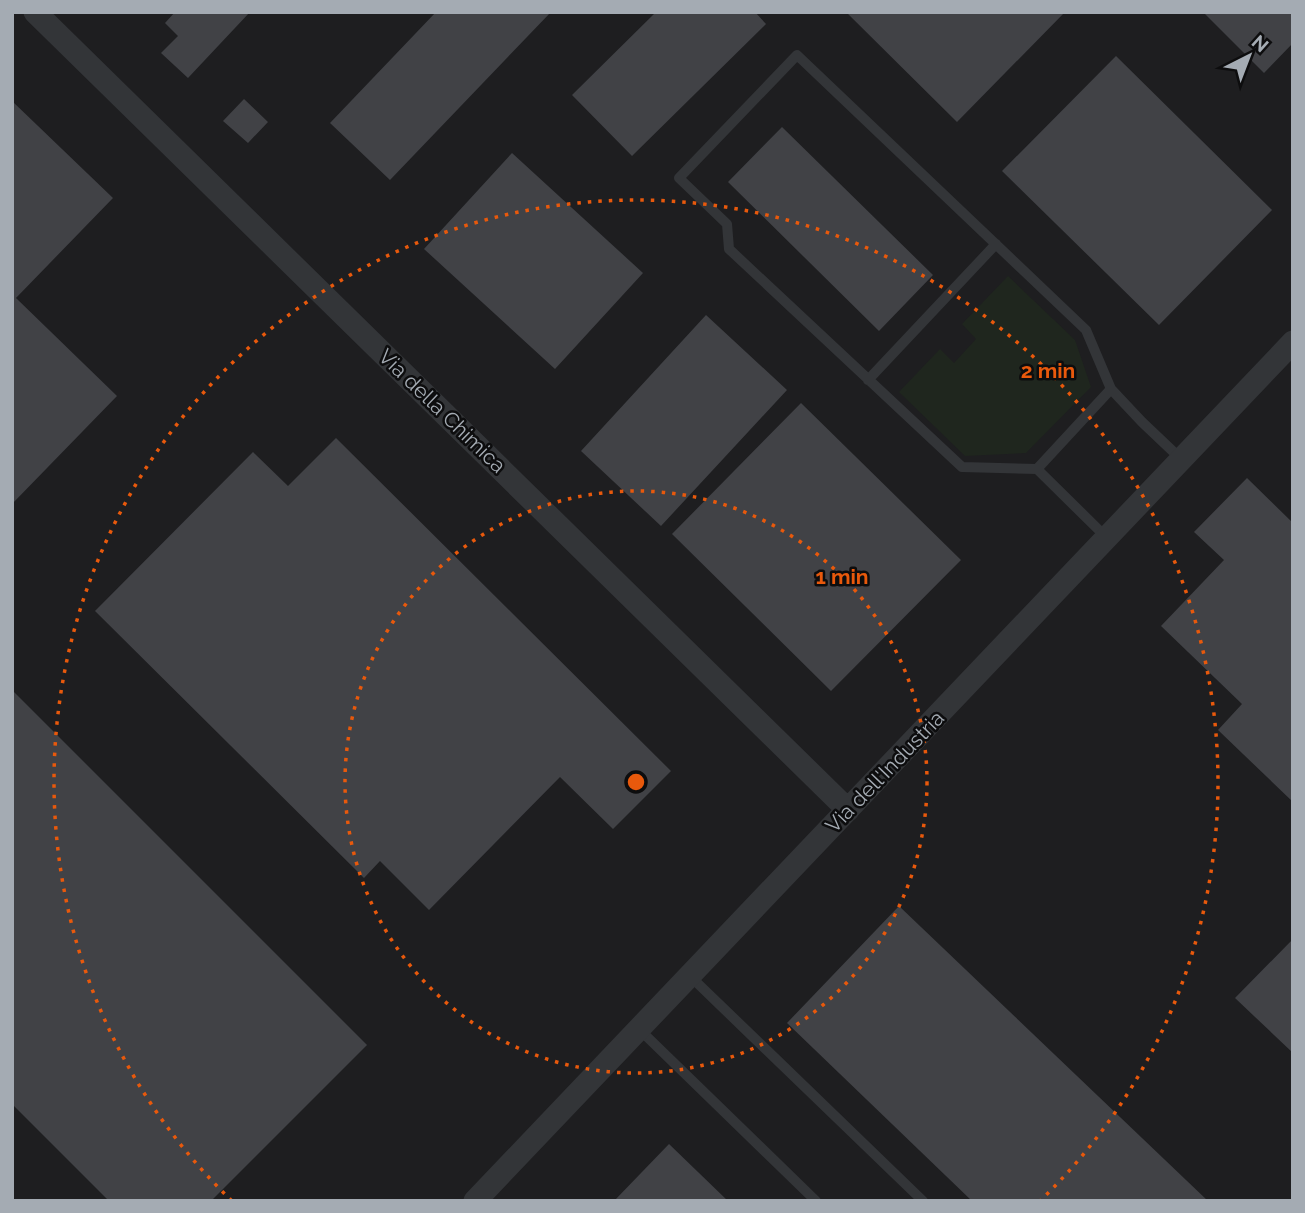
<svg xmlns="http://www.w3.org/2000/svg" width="1305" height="1213" font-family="Raleway,sans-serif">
  <rect width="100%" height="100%" fill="#121213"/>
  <path fill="#1e1e20" d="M12,12H1293V1201H12Z"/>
  <path fill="#1f261e" d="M1008,276L1075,340L1091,387L1026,453L965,456L899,392L940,349L954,363L976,339L962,324Z"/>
  <path fill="#414246" d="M175,12H250L188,78L161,53L178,36L165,23Z
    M436,12H551L390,180L330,123Z
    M656,12H755L766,24L632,156L572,95Z
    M846,12H1065L957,122Z
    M1203,12H1293V43L1264,73Z
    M1116,56L1272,210L1159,325L1002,171Z
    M244,99L268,122L248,143L223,121Z
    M12,101L113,198L16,298L117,396L12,504Z
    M782,127L933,275L879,331L728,182Z
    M512,153L643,273L555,369L424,249Z
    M706,315L787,390L661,526L581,451Z
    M801,403L961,560L831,691L672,534Z
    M336,438L671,771L613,829L560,777L429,910L380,861L364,878L95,611L253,452L288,486Z
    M1247,478L1293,523V802L1218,730L1242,704L1161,626L1224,560L1194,532Z
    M12,690L367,1045L211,1201H109L12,1104Z
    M899,906L1208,1201H972L787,1023Z
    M1293,939V1053L1235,998Z
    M669,1144L728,1201H614Z"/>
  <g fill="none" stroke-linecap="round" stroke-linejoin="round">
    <path stroke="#333538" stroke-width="10" d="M868,380L996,244
      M1037,469L1111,389
      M1107,538L1037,469L962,467L729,249L727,224L679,178L797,55L1086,330L1111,389L1142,422L1181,459
      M690,976L923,1201
      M639,1029L816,1201"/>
    <path stroke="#333538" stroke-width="23" d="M35,12L848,810
      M475,1201L1293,342"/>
  </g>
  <g fill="none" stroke="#e8590c" stroke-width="3.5" stroke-dasharray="3.5 7">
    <circle cx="636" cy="782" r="291"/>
    <path d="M232 1201A582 582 0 1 1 1040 1201"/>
  </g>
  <g text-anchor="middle" stroke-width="5" stroke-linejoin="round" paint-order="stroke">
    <g font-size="21" fill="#a4abb3" stroke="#0d0d0e">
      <text transform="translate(442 411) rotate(44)" y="7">Via della Chimica</text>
      <text transform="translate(885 772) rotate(-46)" y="7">Via dell'Industria</text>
    </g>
  </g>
  <circle cx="636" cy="782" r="10" fill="#e8590c" stroke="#0d0d0e" stroke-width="3.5"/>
  <g font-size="21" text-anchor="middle" font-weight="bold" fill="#e8590c" stroke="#0d0d0e" stroke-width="5" stroke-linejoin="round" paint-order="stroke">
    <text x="1048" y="378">2 min</text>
    <text x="842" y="584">1 min</text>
  </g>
  <rect width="1305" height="1213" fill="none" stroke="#a4abb3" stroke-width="28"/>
  <g transform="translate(1249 56) rotate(42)" stroke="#0d0d0e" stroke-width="5" paint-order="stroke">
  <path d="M0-5L12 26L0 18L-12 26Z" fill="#a4abb3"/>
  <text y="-10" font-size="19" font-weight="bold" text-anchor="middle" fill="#a4abb3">N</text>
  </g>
</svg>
